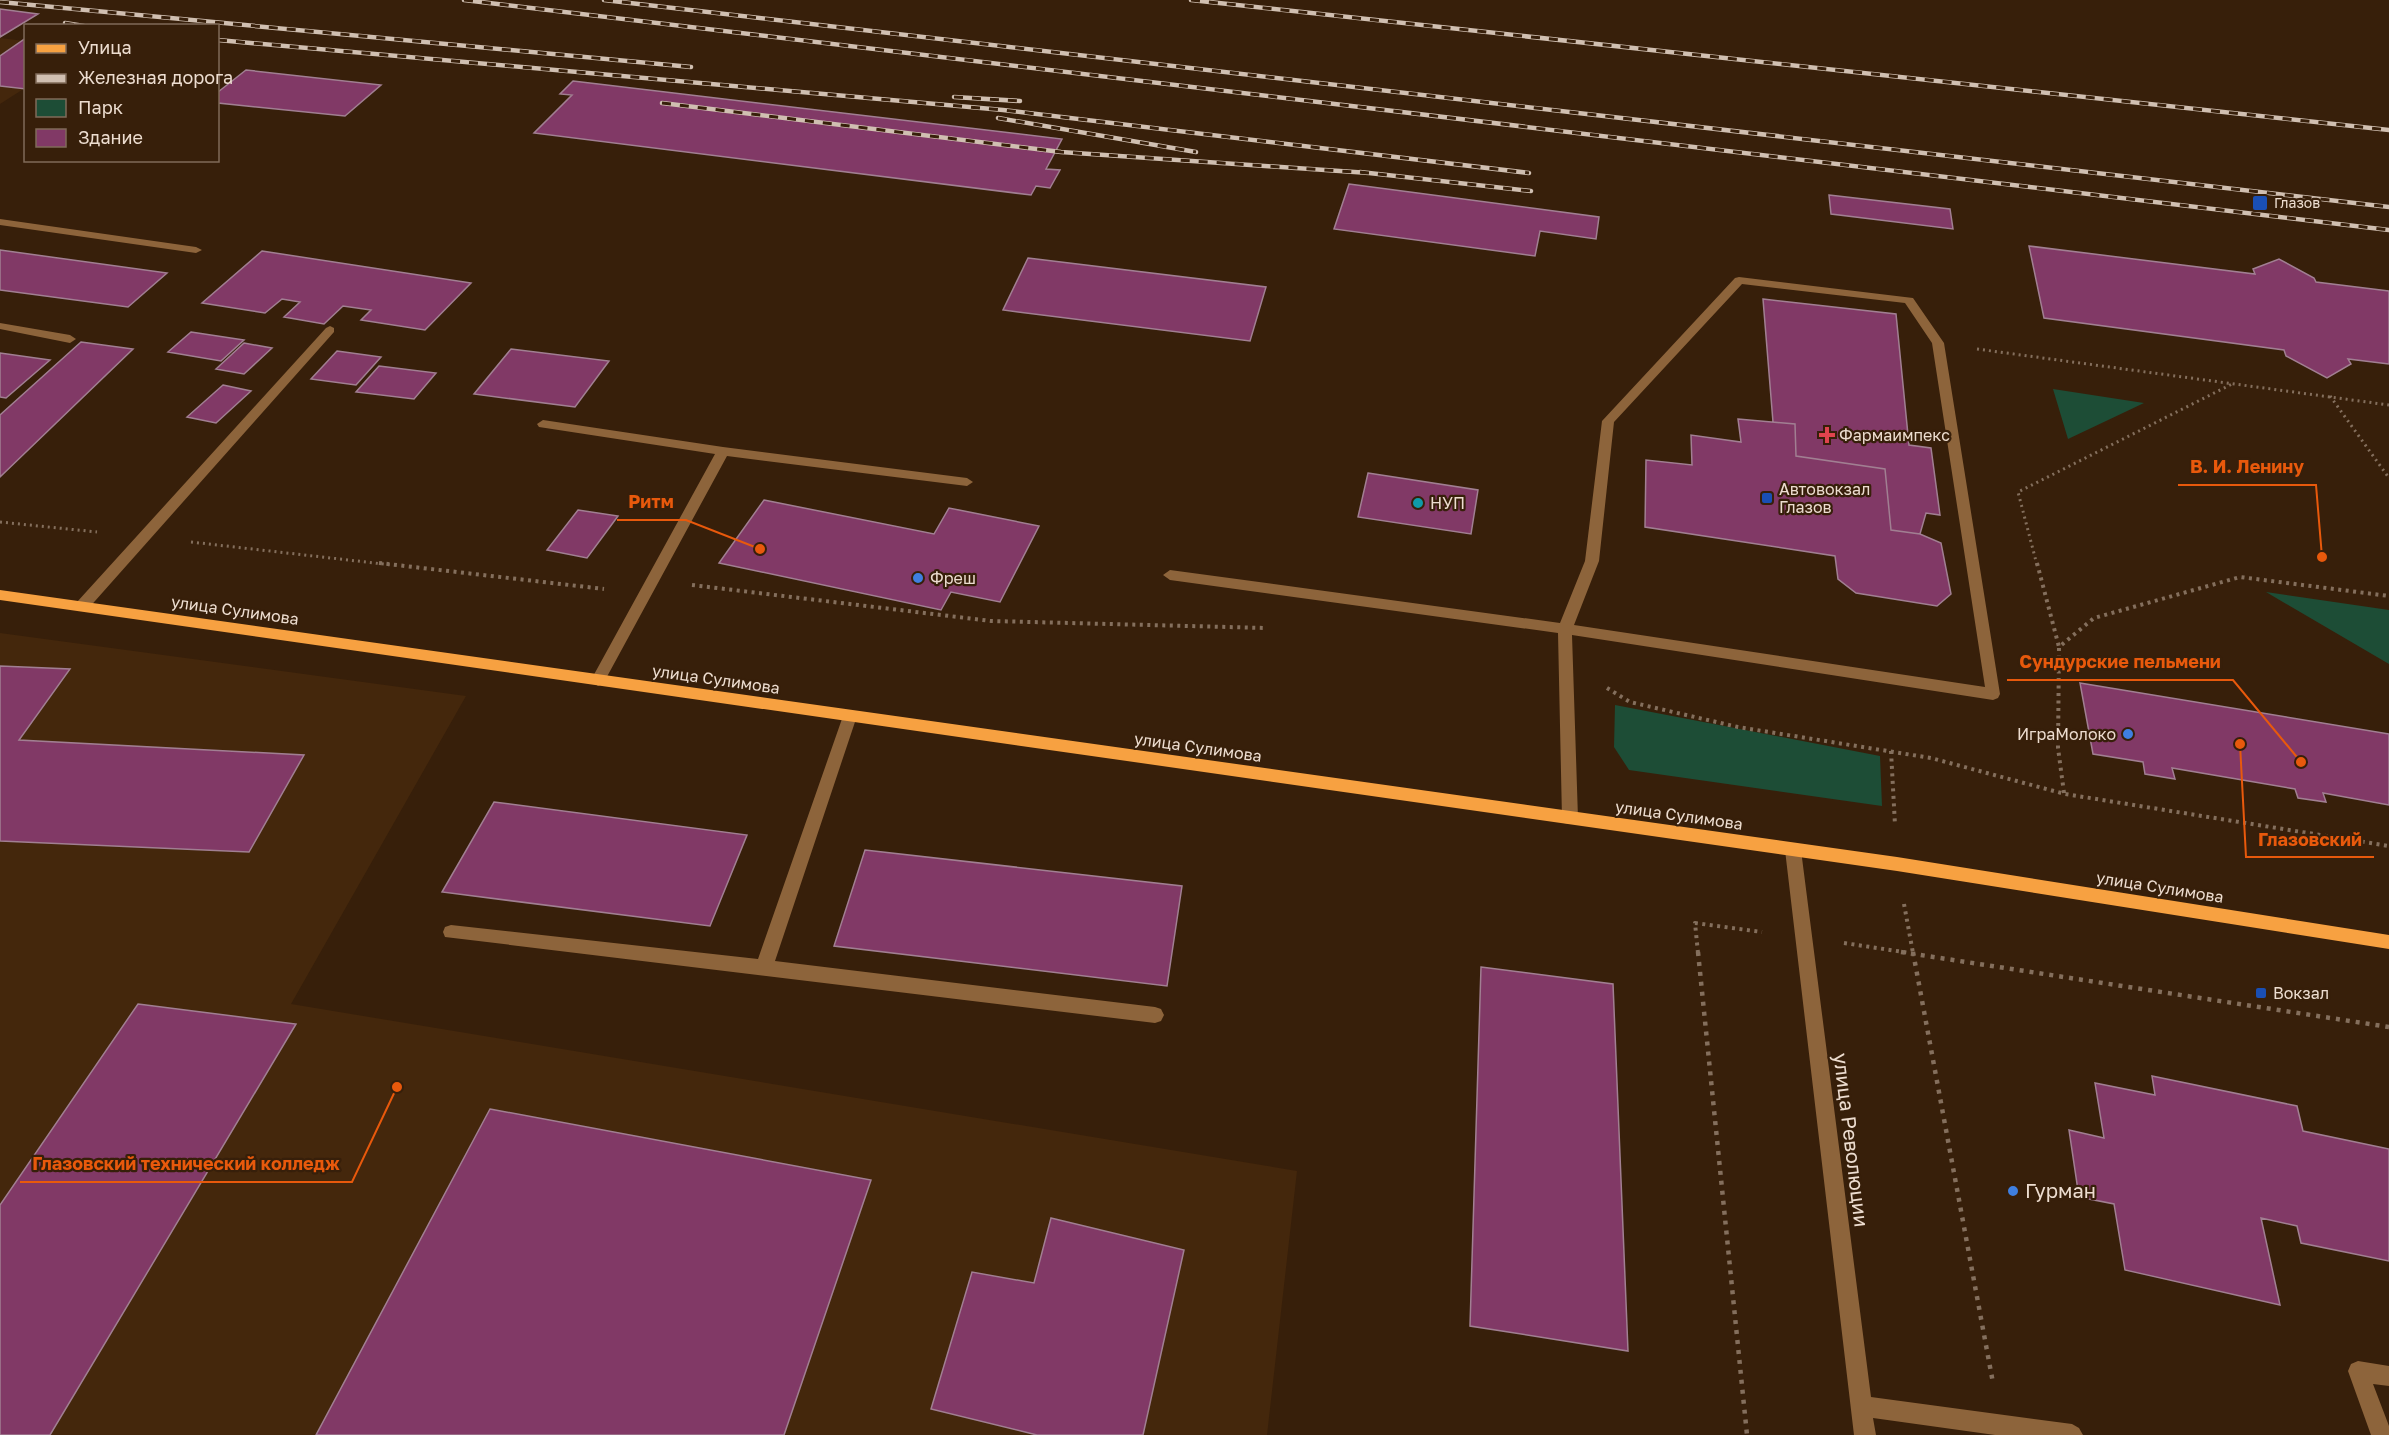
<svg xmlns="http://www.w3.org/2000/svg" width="2389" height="1435" font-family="'Golos Text',sans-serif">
  <rect width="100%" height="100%" fill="#371f0a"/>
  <path fill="#44270c" d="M0,38L25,41V88L0,104Z
    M0,633L466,696L291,1004L1297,1171L1267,1435H0Z"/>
  <path fill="#1d4d36" d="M2053,389L2144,403L2068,439Z
    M2266,592L2389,610V664Z
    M1615,705L1880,756L1882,806L1629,770L1614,747Z"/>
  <path fill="#813966" stroke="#a17f92" stroke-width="1.5" d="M0,9L38,14L0,37Z
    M26,38V89L0,86V56Z
    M246,70L381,85L345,116L218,103V92Z
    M573,81L1062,139L1046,169L1060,170L1050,188L1036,186L1031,195L534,133L572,95L560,94Z
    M1349,184L1599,217L1596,239L1540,231L1535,256L1334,229Z
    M1829,195L1950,209L1953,229L1831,214Z
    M2029,246L2255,274L2253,269L2279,259L2314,278L2316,282L2389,291V364L2348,359L2351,364L2327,378L2286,356L2284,350L2044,318Z
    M0,250L167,273L128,307L0,290Z
    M262,251L471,283L425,330L361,320L371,310L343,306L324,324L284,317L300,302L282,299L265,313L202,303Z
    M1028,258L1266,287L1250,341L1003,310Z
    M1763,299L1896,314L1909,445L1931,448L1940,515L1926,513L1920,534L1891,530L1885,469L1796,456L1795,424L1773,422Z
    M191,332L244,340L221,361L168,352Z
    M81,342L133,349L0,477V415Z
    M244,343L272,348L244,374L216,369Z
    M511,349L609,361L575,407L474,394Z
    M337,351L381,357L356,385L311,379Z
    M0,353L50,360L6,398L0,397Z
    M379,366L436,373L414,399L356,392Z
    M223,385L251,391L216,423L187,417Z
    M1738,419L1795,424L1796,456L1885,469L1891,530L1920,534L1941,543L1951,594L1937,606L1856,593L1838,579L1835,556L1645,527L1646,460L1692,465L1691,435L1741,442Z
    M1368,473L1478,490L1471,534L1358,517Z
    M764,500L934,534L949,508L1039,526L1000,602L951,592L941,610L719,563Z
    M578,510L618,516L587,558L547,550Z
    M0,666L70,669L19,740L304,755L249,852L0,841Z
    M2080,683L2389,734V805L2323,793L2326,802L2298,798L2295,789L2172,768L2175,779L2145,774L2143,762L2093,754Z
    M494,802L747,835L710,926L442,892Z
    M865,850L1182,886L1167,986L834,946Z
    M1481,967L1613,984L1628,1351L1470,1326Z
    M138,1004L296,1024L50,1435H0V1205Z
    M2152,1076L2297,1106L2303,1131L2389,1149V1261L2301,1243L2297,1226L2261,1218L2280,1305L2125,1270L2114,1204L2079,1197L2069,1130L2104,1138L2095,1083L2155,1095Z
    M490,1109L871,1180L784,1435H316Z
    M1051,1218L1184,1250L1143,1435H1037L931,1409L972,1272L1034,1283Z"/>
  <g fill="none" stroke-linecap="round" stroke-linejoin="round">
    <path stroke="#846f5d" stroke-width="3" stroke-dasharray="2 4" stroke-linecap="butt" d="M1977,349L2389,405
      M2330,396L2389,478
      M0,522L97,532
      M191,542L392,565
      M2037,565L2018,492L2234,383"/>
    <path stroke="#846f5d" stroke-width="4" stroke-dasharray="3 4.5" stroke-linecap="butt" d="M379,563L604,589
      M2037,563L2059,647
      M692,585L991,621L1267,628
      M1607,688L1630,702L1738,727L1931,758L2065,794L2389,846
      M1891,751L1895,825
      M2064,793L2058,748L2059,647L2094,618L2240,577L2389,596
      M1904,904L1913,953
      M1844,943L1910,953
      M1698,953L1695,923L1762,932"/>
    <path stroke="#846f5d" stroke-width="4.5" stroke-dasharray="4 6" stroke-linecap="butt" d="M1698,952L1747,1435
      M1901,952L2389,1027
      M1913,952L1993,1383"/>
    <path fill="#8d643b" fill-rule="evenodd" d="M0,219L196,247L202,250L196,253L0,225Z
      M1739,277L1913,298L1944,343L2000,694L1998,698L1993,700L1572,635L1578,818L1576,823L1570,824L1564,823L1562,818L1558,633L1170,580L1163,575L1170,570L1560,623L1585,561L1602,421L1735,278ZM1742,284L1905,303L1932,343L1985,687L1574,625L1599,561L1614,422Z
      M0,323L70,335L76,339L70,343L0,329Z
      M330,326L334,328V332L87,610H77L75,606L77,602L326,328Z
      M543,420L723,447L967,478L973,482L967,486L727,456L603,684L598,686L591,680L715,454L539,427L537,424Z
      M850,710L855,712L857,716L775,961L1155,1007L1161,1009L1164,1015L1161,1021L1155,1023L445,937L443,932L445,927L451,925L758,959L843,716L845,712Z
      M1793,843L1799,845L1801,850L1871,1397L2072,1424L2079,1428L2083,1435H1995L1873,1418L1876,1435H1854L1785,850L1787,845Z
      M2358,1361L2389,1366V1386L2373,1384L2389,1426V1435H2371L2348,1371L2351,1364Z"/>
    <path fill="#f7a141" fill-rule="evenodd" d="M0,590L1897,857L2389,935V949L1897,871L0,600Z"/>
    <g stroke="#d0bfb1" stroke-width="4.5">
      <path id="rail" d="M464,0L2389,230
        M604,0L2389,207
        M1191,0L2389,130
        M0,2L691,67
        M65,23L84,26
        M218,40L1003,110L1529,173
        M954,97L1020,101
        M662,103L1061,152L1369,173
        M998,118L1196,152
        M1360,172L1531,191"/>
    </g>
    <use href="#rail" stroke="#371f0a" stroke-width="3" stroke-dasharray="9" stroke-linecap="butt"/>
  </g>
  <g fill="#1a4fb4" stroke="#371f0a" stroke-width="2">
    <rect x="2252" y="195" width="16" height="16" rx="3"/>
    <rect x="1761" y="492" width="12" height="12" rx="3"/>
    <rect x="2255" y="987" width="12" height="12" rx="3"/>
  </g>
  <path fill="#e0444e" stroke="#371f0a" stroke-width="2" d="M1824 426h6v6h6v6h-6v6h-6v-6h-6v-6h6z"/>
  <circle fill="#0f9aa8" stroke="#371f0a" stroke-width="2" cx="1418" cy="503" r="6"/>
  <g fill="#3f7fe0" stroke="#371f0a" stroke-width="2">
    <circle cx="918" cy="578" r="6"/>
    <circle cx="2128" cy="734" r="6"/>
    <circle cx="2013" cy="1191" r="6"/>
  </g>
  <g text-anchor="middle" stroke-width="4.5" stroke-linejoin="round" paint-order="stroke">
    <g font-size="14" fill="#edddd0" stroke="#371f0a" text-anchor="start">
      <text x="2274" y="208">Глазов</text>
    </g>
    <g font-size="16" fill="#edddd0" stroke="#371f0a" text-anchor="start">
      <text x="1839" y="441">Фармаимпекс</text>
      <text x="1779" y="495">Автовокзал<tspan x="1779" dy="18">Глазов</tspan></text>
      <text x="1430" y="509">НУП</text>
      <text x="930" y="584">Фреш</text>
      <text x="2116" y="740" text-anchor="end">ИграМолоко</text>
      <text x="2273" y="999">Вокзал</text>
    </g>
    <g font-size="16" fill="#edddd0" stroke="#371f0a">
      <text transform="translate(235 610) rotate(8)" y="6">улица Сулимова</text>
      <text transform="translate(716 679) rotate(8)" y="6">улица Сулимова</text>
      <text transform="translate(1198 747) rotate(8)" y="6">улица Сулимова</text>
      <text transform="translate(1679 815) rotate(8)" y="6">улица Сулимова</text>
      <text transform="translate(2160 887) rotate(9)" y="6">улица Сулимова</text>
    </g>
    <g font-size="20" fill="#edddd0" stroke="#371f0a">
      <text transform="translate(1851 1140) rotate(83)" y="7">улица Революции</text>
    </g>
    <g font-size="20" fill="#edddd0" stroke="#371f0a" text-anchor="start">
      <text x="2025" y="1198">Гурман</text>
    </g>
  </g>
  <path fill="none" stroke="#e8590c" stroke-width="2" d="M2322 557L2316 485H2178M760 549L686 520H617M2301 762L2233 680H2007M2240 744L2246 857H2374M397 1087L352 1182H20"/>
  <g fill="#e8590c" stroke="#371f0a" stroke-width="2">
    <circle cx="2322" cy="557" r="6"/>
    <circle cx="760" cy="549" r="6"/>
    <circle cx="2301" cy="762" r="6"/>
    <circle cx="2240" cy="744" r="6"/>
    <circle cx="397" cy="1087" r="6"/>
  </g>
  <g font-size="18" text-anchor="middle" font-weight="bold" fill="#e8590c" stroke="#371f0a" stroke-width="4.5" stroke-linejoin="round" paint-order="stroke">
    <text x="2247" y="473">В. И. Ленину</text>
    <text x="651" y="508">Ритм</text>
    <text x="2120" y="668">Сундурские пельмени</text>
    <text x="2310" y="846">Глазовский</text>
    <text x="186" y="1170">Глазовский технический колледж</text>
  </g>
  <rect x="24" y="24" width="195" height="138" fill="#371f0a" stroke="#806b59" stroke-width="1.5"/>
  <rect x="36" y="44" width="30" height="9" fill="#f7a141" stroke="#806b59" stroke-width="1.5"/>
  <text x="78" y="54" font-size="18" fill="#edddd0">Улица</text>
  <rect x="36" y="74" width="30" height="9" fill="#d0bfb1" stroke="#806b59" stroke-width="1.5"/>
  <text x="78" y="84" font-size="18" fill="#edddd0">Железная дорога</text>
  <rect x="36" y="99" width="30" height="18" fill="#1d4d36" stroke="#806b59" stroke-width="1.5"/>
  <text x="78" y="114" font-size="18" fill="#edddd0">Парк</text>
  <rect x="36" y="129" width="30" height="18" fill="#813966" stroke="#806b59" stroke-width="1.5"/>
  <text x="78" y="144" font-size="18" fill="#edddd0">Здание</text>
</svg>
